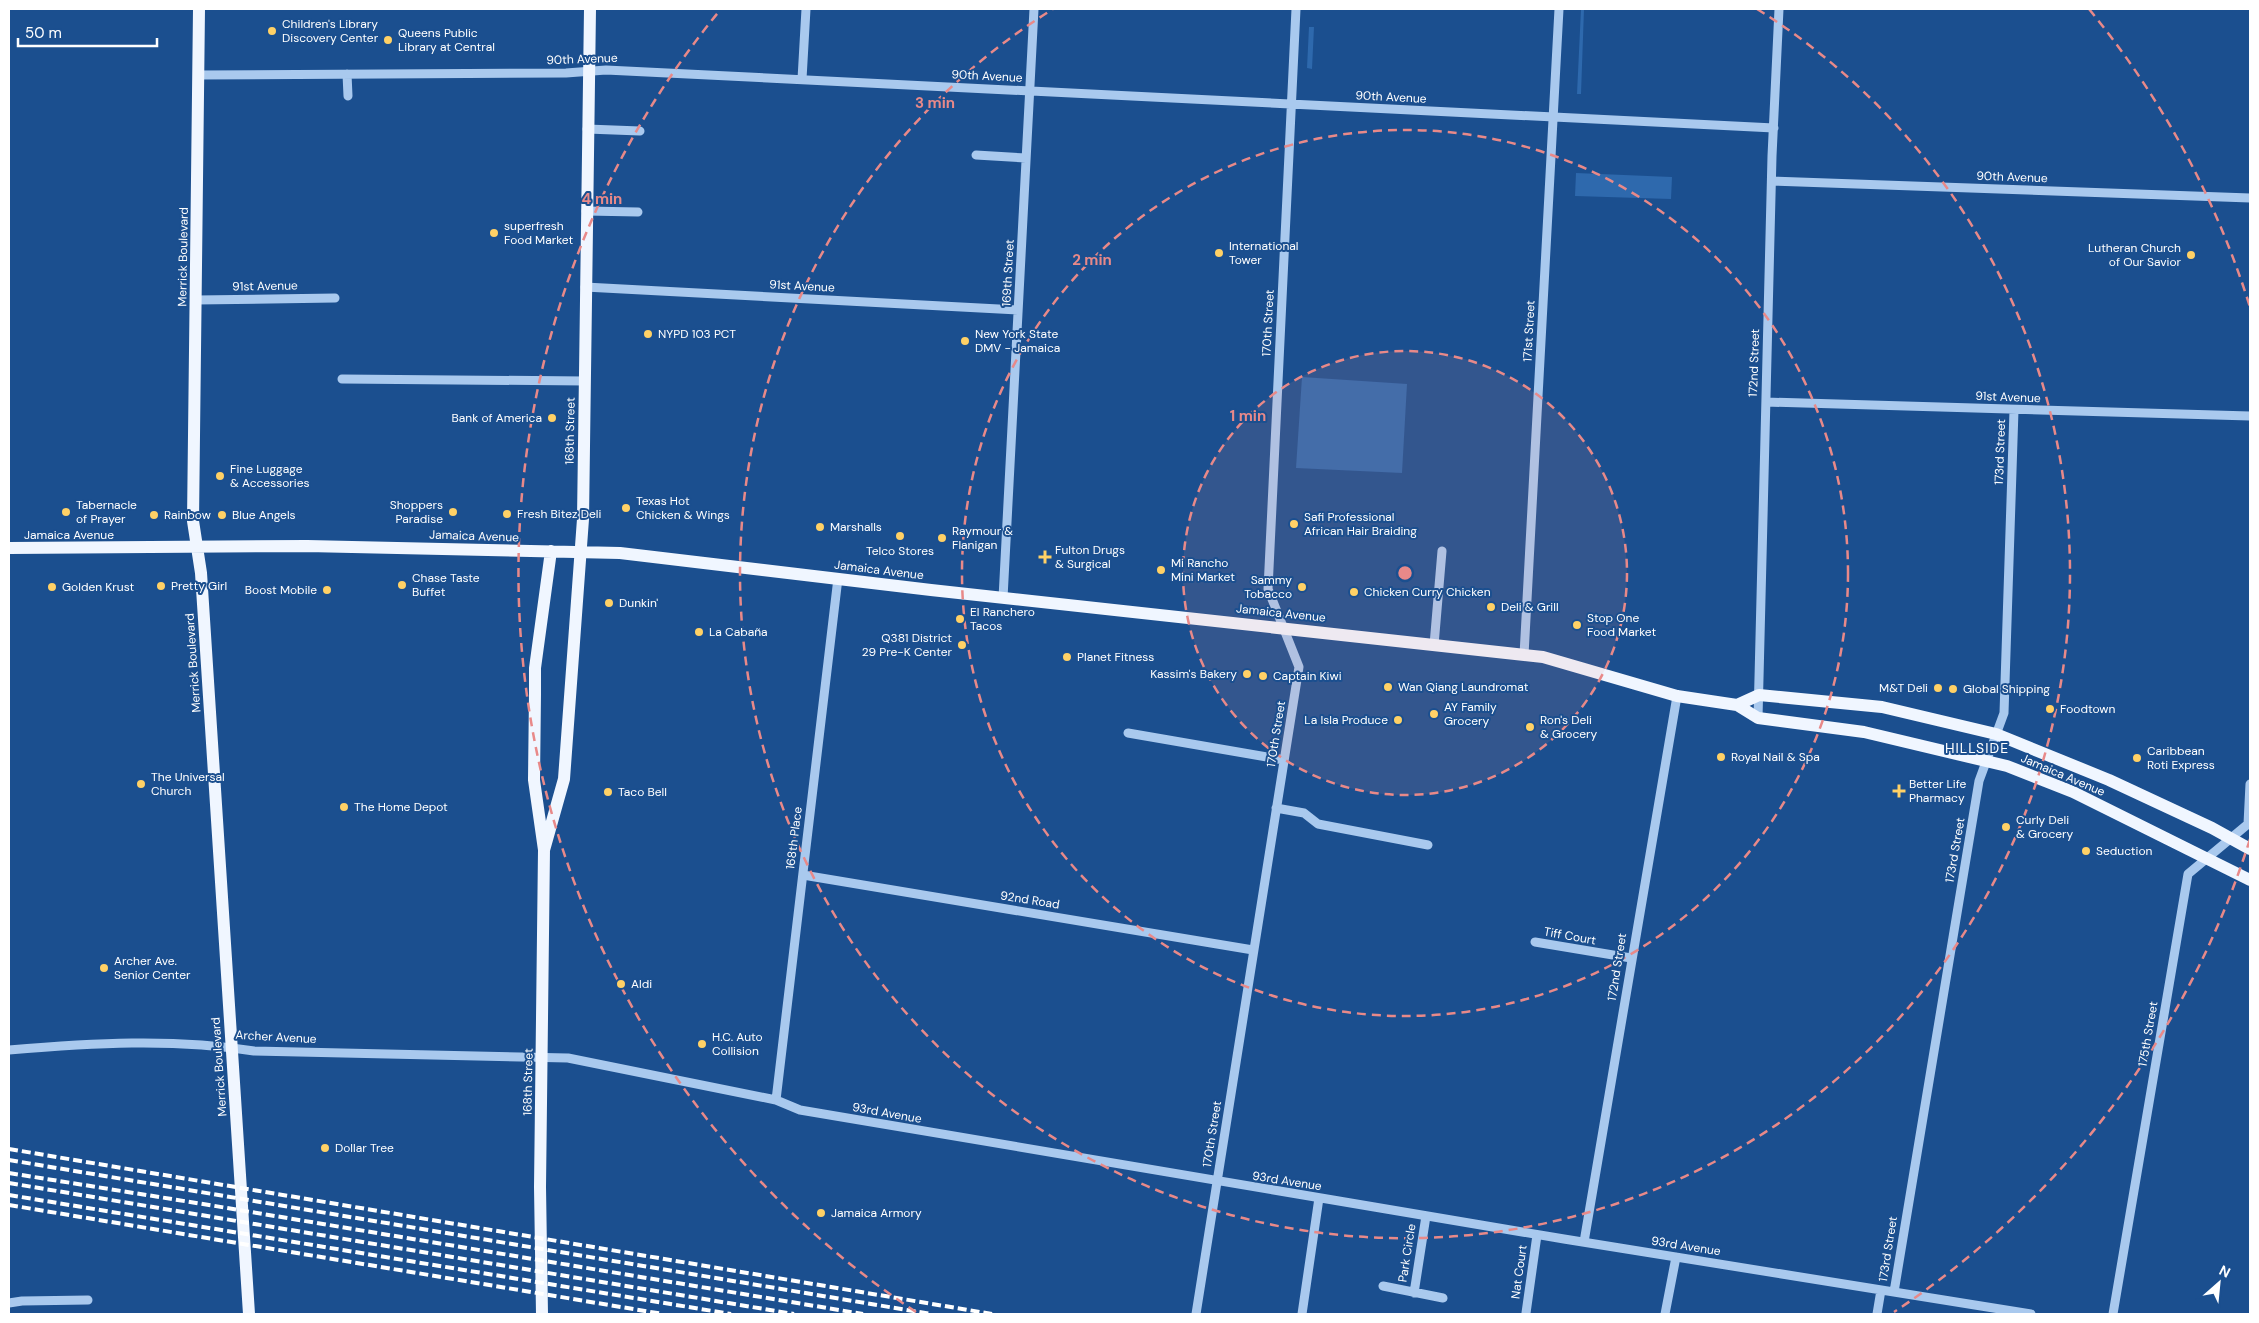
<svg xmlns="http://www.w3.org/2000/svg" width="2259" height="1323" font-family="'DM Sans',sans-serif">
  <rect width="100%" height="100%" fill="#1b4f8f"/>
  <path fill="#2e69ad" d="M1581,9H1584L1581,94H1577Z
    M1309,27H1314L1312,69L1307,68Z
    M1576,173L1672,177L1671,199L1575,196Z
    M1302,377L1407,384L1402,473L1296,468Z"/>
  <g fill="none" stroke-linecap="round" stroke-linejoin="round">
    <path stroke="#a9c9ee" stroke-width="9" d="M347,74L348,96
      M199,75L566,73L606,70L1774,128
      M802,79L806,9
      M587,129L640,131
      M976,155L1026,158
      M1772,181L2250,198
      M586,211L638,212
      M585,287L1018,310
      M196,300L335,298
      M342,379L585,381
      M1766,402L2250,416
      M1003,598L1034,9
      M1434,645L1442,551
      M1524,655L1559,9
      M1758,718L1772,156L1779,9
      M1128,733L1284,760
      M1276,808L1304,813L1318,824L1428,845
      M803,875L1253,950
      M1535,942L1631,958
      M9,1050C90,1043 174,1038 254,1051L568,1058L776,1100L800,1110L1564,1239L2031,1314
      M776,1100L838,578
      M1584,1242L1677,696
      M1383,1286L1443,1298
      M1894,1292L1979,781L2004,713L2014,410
      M1414,1293L1426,1216
      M9,1303L22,1301L88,1300
      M1526,1313L1537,1235
      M1196,1314L1299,667L1268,589L1296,9
      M1302,1314L1319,1198
      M1665,1314L1676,1257
      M1877,1314L1881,1290
      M2113,1314L2188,874L2248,824L2250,784"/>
    <path stroke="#f0f6ff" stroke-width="12" d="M199,9L193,521L201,573L249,1314
      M9,548L307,546L620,553L931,590L1543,657L1677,696L1737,705L1758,718L1864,732L2007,766L2073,792L2250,880
      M1737,705L1759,695L1882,707L1996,734L2109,780L2212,828L2250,849
      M544,850L564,779L583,519L590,9
      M542,1314L540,1187L544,850L534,780L535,694V668L551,551"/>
    <path stroke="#fff" stroke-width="4" stroke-dasharray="9 4" stroke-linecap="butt" d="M9,1149L992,1314
      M9,1160L931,1314
      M9,1173L209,1205L863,1314
      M9,1183L794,1314
      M9,1195L731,1314
      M9,1205L663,1314"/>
  </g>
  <circle cx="1405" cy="573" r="222" fill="#e88989" fill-opacity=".12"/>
  <g fill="none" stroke="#e88989" stroke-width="2.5" stroke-dasharray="9 6">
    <circle cx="1405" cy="573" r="222"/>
    <circle cx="1405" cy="573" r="443"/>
    <path d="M1757 9A665 665 0 1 1 1053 9"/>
    <path d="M2250 839A886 886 0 0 1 1894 1312M916 1312A886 886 0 0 1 721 9M2089 9A886 886 0 0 1 2250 307"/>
  </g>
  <g fill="#ffd166" stroke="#1b4f8f" stroke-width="2">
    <circle cx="272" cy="31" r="5"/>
    <circle cx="388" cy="40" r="5"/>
    <circle cx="494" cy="233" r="5"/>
    <circle cx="1219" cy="253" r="5"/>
    <circle cx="2191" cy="255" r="5"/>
    <circle cx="648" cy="334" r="5"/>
    <circle cx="965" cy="341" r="5"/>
    <circle cx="552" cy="418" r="5"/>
    <circle cx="220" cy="476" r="5"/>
    <circle cx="626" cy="508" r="5"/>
    <circle cx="66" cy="512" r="5"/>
    <circle cx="453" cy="512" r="5"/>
    <circle cx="507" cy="514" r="5"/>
    <circle cx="154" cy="515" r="5"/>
    <circle cx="222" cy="515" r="5"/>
    <circle cx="1294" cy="524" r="5"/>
    <circle cx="820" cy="527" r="5"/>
    <circle cx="900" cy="536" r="5"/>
    <circle cx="942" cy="538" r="5"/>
    <path d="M1042.5 549.5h5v5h5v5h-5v5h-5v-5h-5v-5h5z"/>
    <circle cx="1161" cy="570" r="5"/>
    <circle cx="402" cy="585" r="5"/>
    <circle cx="161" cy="586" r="5"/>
    <circle cx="52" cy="587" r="5"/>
    <circle cx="1302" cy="587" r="5"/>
    <circle cx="327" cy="590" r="5"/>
    <circle cx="1354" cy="592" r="5"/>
    <circle cx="609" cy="603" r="5"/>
    <circle cx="1491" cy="607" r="5"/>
    <circle cx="960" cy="619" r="5"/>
    <circle cx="1577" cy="625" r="5"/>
    <circle cx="699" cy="632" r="5"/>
    <circle cx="962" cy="645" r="5"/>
    <circle cx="1067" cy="657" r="5"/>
    <circle cx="1247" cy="674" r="5"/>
    <circle cx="1263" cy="676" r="5"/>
    <circle cx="1388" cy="687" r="5"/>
    <circle cx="1938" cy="688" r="5"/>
    <circle cx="1953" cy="689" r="5"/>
    <circle cx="2050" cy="709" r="5"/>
    <circle cx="1434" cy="714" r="5"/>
    <circle cx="1398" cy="720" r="5"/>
    <circle cx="1530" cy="727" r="5"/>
    <circle cx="1721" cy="757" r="5"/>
    <circle cx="2137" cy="758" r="5"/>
    <circle cx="141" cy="784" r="5"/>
    <path d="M1896.5 783.5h5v5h5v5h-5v5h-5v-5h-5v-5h5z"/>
    <circle cx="608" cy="792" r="5"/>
    <circle cx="344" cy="807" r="5"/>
    <circle cx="2006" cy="827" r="5"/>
    <circle cx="2086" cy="851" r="5"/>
    <circle cx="104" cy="968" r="5"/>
    <circle cx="621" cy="984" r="5"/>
    <circle cx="702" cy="1044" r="5"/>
    <circle cx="325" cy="1148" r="5"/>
    <circle cx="821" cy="1213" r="5"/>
  </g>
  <g text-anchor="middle" stroke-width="4" stroke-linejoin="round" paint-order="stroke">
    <g font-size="12" fill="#fff" stroke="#1b4f8f" text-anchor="start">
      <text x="282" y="28">Children's Library<tspan x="282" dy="14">Discovery Center</tspan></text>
      <text x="398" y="37">Queens Public<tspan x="398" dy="14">Library at Central</tspan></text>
      <text x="504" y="230">superfresh<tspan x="504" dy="14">Food Market</tspan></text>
      <text x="1229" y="250">International<tspan x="1229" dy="14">Tower</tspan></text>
      <text x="2181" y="252" text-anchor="end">Lutheran Church<tspan x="2181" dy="14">of Our Savior</tspan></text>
      <text x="658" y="338">NYPD 103 PCT</text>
      <text x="975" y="338">New York State<tspan x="975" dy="14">DMV - Jamaica</tspan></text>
      <text x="542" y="422" text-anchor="end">Bank of America</text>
      <text x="230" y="473">Fine Luggage<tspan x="230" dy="14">&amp; Accessories</tspan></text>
      <text x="636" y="505">Texas Hot<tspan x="636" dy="14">Chicken &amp; Wings</tspan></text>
      <text x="76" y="509">Tabernacle<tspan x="76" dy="14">of Prayer</tspan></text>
      <text x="443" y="509" text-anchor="end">Shoppers<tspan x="443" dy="14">Paradise</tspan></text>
      <text x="517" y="518">Fresh Bitez Deli</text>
      <text x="164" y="519">Rainbow</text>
      <text x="232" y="519">Blue Angels</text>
      <text x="1304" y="521">Safi Professional<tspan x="1304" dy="14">African Hair Braiding</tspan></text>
      <text x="830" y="531">Marshalls</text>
      <text x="952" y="535">Raymour &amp;<tspan x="952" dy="14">Flanigan</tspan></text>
      <text x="1055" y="554">Fulton Drugs<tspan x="1055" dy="14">&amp; Surgical</tspan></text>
      <text x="900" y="555" text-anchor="middle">Telco Stores</text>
      <text x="1171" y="567">Mi Rancho<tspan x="1171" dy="14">Mini Market</tspan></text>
      <text x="412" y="582">Chase Taste<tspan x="412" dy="14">Buffet</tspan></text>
      <text x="1292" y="584" text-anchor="end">Sammy<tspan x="1292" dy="14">Tobacco</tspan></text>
      <text x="171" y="590">Pretty Girl</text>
      <text x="62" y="591">Golden Krust</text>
      <text x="317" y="594" text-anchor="end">Boost Mobile</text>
      <text x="1364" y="596">Chicken Curry Chicken</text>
      <text x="619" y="607">Dunkin'</text>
      <text x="1501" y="611">Deli &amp; Grill</text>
      <text x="970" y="616">El Ranchero<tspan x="970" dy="14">Tacos</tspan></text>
      <text x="1587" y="622">Stop One<tspan x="1587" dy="14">Food Market</tspan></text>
      <text x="709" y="636">La Cabaña</text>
      <text x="952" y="642" text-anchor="end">Q381 District<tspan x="952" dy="14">29 Pre-K Center</tspan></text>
      <text x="1077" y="661">Planet Fitness</text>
      <text x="1237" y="678" text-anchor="end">Kassim's Bakery</text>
      <text x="1273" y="680">Captain Kiwi</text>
      <text x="1398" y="691">Wan Qiang Laundromat</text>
      <text x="1928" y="692" text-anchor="end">M&amp;T Deli</text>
      <text x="1963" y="693">Global Shipping</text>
      <text x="1444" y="711">AY Family<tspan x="1444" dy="14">Grocery</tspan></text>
      <text x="2060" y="713">Foodtown</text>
      <text x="1388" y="724" text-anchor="end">La Isla Produce</text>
      <text x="1540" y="724">Ron's Deli<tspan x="1540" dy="14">&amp; Grocery</tspan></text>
      <text x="2147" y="755">Caribbean<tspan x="2147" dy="14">Roti Express</tspan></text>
      <text x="1731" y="761">Royal Nail &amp; Spa</text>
      <text x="151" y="781">The Universal<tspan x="151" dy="14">Church</tspan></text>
      <text x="1909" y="788">Better Life<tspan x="1909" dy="14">Pharmacy</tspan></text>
      <text x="618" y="796">Taco Bell</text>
      <text x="354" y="811">The Home Depot</text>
      <text x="2016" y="824">Curly Deli<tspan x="2016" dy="14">&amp; Grocery</tspan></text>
      <text x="2096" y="855">Seduction</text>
      <text x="114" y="965">Archer Ave.<tspan x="114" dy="14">Senior Center</tspan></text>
      <text x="631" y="988">Aldi</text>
      <text x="712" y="1041">H.C. Auto<tspan x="712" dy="14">Collision</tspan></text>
      <text x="335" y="1152">Dollar Tree</text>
      <text x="831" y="1217">Jamaica Armory</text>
    </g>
    <g font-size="12" fill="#fff" stroke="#1b4f8f">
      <text transform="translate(582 59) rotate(-2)" y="4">90th Avenue</text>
      <text transform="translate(987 76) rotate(3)" y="4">90th Avenue</text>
      <text transform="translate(1391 97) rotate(3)" y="4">90th Avenue</text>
      <text transform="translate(2012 177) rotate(2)" y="4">90th Avenue</text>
      <text transform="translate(183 257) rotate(-89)" y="4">Merrick Boulevard</text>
      <text transform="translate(1008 273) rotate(-87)" y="4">169th Street</text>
      <text transform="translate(265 286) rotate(-1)" y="4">91st Avenue</text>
      <text transform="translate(802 286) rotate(3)" y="4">91st Avenue</text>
      <text transform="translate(1268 323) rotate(-87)" y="4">170th Street</text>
      <text transform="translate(1529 331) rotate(-87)" y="4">171st Street</text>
      <text transform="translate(1754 363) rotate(-88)" y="4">172nd Street</text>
      <text transform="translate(2008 397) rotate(2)" y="4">91st Avenue</text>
      <text transform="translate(570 431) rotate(-89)" y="4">168th Street</text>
      <text transform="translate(2000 452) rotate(-88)" y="4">173rd Street</text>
      <text x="69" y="539">Jamaica Avenue</text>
      <text transform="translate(474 536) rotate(2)" y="4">Jamaica Avenue</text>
      <text transform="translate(879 570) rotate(7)" y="4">Jamaica Avenue</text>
      <text transform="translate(1281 613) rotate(6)" y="4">Jamaica Avenue</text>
      <text transform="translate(193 663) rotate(-94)" y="4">Merrick Boulevard</text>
      <text transform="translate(1276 734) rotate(-81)" y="4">170th Street</text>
      <text transform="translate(2063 775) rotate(23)" y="4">Jamaica Avenue</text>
      <text transform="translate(794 838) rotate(-83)" y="4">168th Place</text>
      <text transform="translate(1955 850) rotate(-80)" y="4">173rd Street</text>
      <text transform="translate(1030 900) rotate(9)" y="4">92nd Road</text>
      <text transform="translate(1570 936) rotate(10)" y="4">Tiff Court</text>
      <text transform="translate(1617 967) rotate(-81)" y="4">172nd Street</text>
      <text transform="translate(2148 1034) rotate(-80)" y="4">175th Street</text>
      <text transform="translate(276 1037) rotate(3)" y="4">Archer Avenue</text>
      <text transform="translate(219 1067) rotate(-94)" y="4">Merrick Boulevard</text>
      <text transform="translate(528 1082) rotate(-89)" y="4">168th Street</text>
      <text transform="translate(887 1113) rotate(10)" y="4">93rd Avenue</text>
      <text transform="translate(1212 1134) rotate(-81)" y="4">170th Street</text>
      <text transform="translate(1287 1181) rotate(9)" y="4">93rd Avenue</text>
      <text transform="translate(1686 1246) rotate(9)" y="4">93rd Avenue</text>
      <text transform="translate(1888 1249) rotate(-81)" y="4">173rd Street</text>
      <text transform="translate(1407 1253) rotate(-81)" y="4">Park Circle</text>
      <text transform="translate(1519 1272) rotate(-82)" y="4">Nat Court</text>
    </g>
    <g font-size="14" letter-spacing="1" fill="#fff" stroke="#1b4f8f">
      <text x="1977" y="753">HILLSIDE</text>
    </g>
  </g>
  <circle cx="1405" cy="573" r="8" fill="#e88989" stroke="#1b4f8f" stroke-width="2.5"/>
  <g font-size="15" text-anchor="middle" font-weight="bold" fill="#e88989" stroke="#1b4f8f" stroke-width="4" stroke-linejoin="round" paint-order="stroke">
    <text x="935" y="108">3 min</text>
    <text x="602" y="204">4 min</text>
    <text x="1092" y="265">2 min</text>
    <text x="1248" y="421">1 min</text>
  </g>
  <rect width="2259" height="1323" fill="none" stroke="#ffffff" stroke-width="20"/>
  <g transform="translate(2219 1283) rotate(27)" stroke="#1b4f8f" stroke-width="4" paint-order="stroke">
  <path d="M0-4L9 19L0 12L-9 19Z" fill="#ffffff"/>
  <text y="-8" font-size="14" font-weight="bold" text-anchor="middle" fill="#ffffff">N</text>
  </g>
  <path d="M18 38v8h139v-8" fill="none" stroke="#ffffff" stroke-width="2.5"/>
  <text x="25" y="38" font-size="15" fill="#ffffff" stroke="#1b4f8f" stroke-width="4" paint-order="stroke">50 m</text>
</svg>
